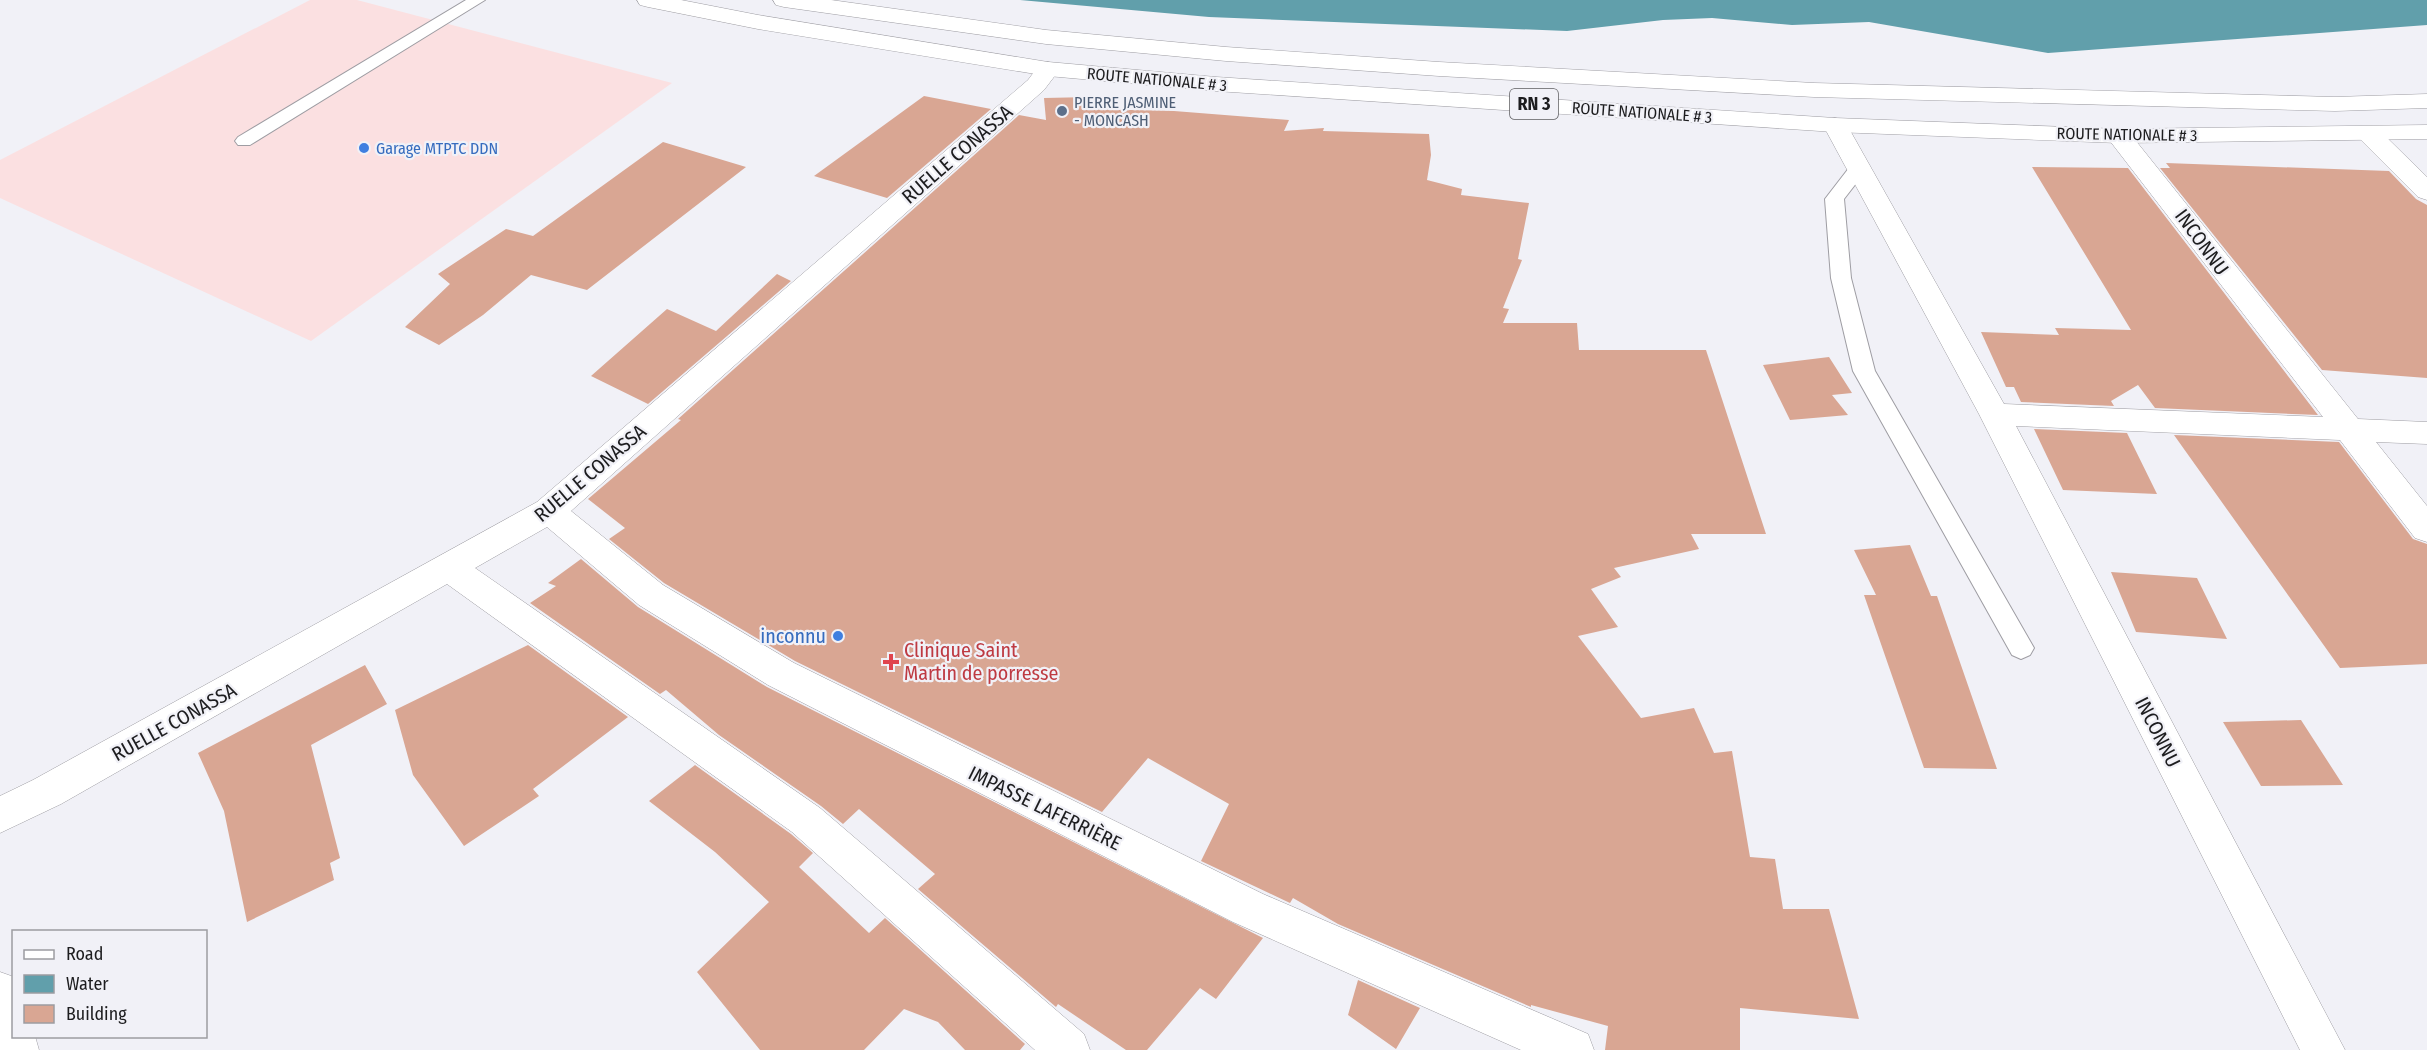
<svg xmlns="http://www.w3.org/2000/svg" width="2427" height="1050" font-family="'Fira Sans Condensed',sans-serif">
  <rect width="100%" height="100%" fill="#f1f1f7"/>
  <path fill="#fbe0e1" d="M310,0H357L672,83L311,341L0,198V160Z"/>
  <path fill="#619fab" d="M1020,0H2427V25L2048,53L1869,22L1792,25L1712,18L1663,20L1567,31L1209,17Z"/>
  <path fill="#d9a693" d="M924,96L991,109L887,198L814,176Z
    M1091,97L1088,109L1174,111L1289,120L1284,131L1324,128L1323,131L1429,134L1431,155L1427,180L1462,189L1461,195L1529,203L1518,259L1522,260L1503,308L1509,309L1503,323H1577L1579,350H1706L1766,534H1691L1699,549L1614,568L1621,577L1591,589L1618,627L1578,636L1641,718L1694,708L1714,753L1732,751L1750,857L1775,859L1783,909H1829L1859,1019L1740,1008V1050H1605L1608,1026L1531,1005V1007L1338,924L1293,898L1290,903L1201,861L1229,804L1148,758L1102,812L795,661L664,583L609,539L625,528L588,499L681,420L678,419L1019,115L1046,120L1044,98Z
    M663,142L746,167L587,290L531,275L483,315L439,345L405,327L450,284L438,274L506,229L533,236Z
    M2166,163L2389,171L2416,199L2427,205V378L2322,370L2160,168H2170Z
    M2032,167L2128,168L2318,415L2155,408L2138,385L2111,401L2114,406L2021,402L2014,387H2006L1981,332L2059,335L2055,328L2131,330Z
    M777,274L791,281L648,404L591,376L667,309L716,331Z
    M1829,357L1852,393L1832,395L1848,415L1790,420L1763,365Z
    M2034,429L2127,433L2157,494L2063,490Z
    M2174,435L2339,442L2413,539L2427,544V664L2340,668Z
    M1910,545L1931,596H1937L1997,769L1924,768L1864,595H1876L1854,550Z
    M581,559L638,607L767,687L1263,938L1216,999L1200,988L1147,1050H1126L1058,1004L1056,1007L918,889L935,874L859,809L843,824L821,806L719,735L666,690L660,694L530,603L556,586L548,583Z
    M2111,572L2197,578L2227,639L2136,632Z
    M528,645L628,717L533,789L539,796L464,846L413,775L395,710Z
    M365,665L387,704L311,745L340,858L330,863L334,880L247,922L224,811L198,753Z
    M2301,720L2343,785L2261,786L2223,722Z
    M695,765L791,834L813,853L799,867L869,933L885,918L1025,1044L1020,1050H965L938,1022L904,1009L864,1050H760L697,972L769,902L715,852L649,801Z
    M1358,980L1420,1008L1396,1049L1348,1015Z"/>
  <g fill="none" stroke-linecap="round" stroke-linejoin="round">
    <g stroke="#9e9da3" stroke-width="2">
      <path id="service" d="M466,0H485L250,145H238L235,141L238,137Z
        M1859,162L1866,164L1868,168L1844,199L1851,278L1875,371L2034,648L2030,655L2021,659L2012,655L1853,371L1831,278L1825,199L1852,164Z"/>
    </g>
    <g stroke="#9e9da3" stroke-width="1">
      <path id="minor" d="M1048,62L1056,64L1060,69L1044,90L571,511L663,585L794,663L1263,894L1588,1034L1594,1050H1521L1233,922L768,685L639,605L547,527L475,568L820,808L1084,1034L1090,1050H1035L792,832L447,584L61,804L0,833V796L33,780L537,502L1028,80L1040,64Z
        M1835,118L1844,120L1847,125L2004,404L2323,417L2110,141L2107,136L2110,131L2119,129L2128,131L2358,419L2427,422V444L2376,442L2427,506V542L2415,538L2340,440L2016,426L2345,1050H2300L1979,414L1823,125L1826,120Z
        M2369,127L2378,129L2427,177V200L2418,197L2360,139L2357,134L2360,129Z
        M0,972L14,977V1036H35L39,1050H0Z"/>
    </g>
    <g stroke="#9e9da3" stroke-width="1">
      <path id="primary" d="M637,0H681L758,15L1048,62L1216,77L1835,118L2119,129L2427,125V139L2119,143L1835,132L1216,91L1048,76L758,29L648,7L640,5Z
        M773,0H831L1046,30L1226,47L1439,62L1814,83L2335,97L2427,94V108L2335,111L1814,97L1439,76L1226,61L1046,44L784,7L776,5Z"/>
    </g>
    <use href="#service" fill="#fff" fill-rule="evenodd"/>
    <use href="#minor" fill="#fff" fill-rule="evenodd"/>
    <use href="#primary" fill="#fff" fill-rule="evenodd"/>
  </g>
  <circle fill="#5c6f8a" stroke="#f1f1f7" stroke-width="2" cx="1062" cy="111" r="6"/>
  <g fill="#3f7fe0" stroke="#f1f1f7" stroke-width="2">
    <circle cx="364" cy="148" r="6"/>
    <circle cx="838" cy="636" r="6"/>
  </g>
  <path fill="#e0444e" stroke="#f1f1f7" stroke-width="2" d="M888 653h6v6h6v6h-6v6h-6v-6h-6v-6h6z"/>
  <g text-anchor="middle" stroke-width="4.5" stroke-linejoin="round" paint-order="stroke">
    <g font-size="16" fill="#1d1d1f" stroke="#f1f1f7">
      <text transform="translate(1157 79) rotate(5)" y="6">ROUTE NATIONALE # 3</text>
      <text transform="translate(1642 112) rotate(4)" y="6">ROUTE NATIONALE # 3</text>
      <text transform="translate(2127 134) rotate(1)" y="6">ROUTE NATIONALE # 3</text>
    </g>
    <g font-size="16" fill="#4e5e75" stroke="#f1f1f7" text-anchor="start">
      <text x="1074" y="108">PIERRE JASMINE<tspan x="1074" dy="18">- MONCASH</tspan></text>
    </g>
    <g font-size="16" fill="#366cbe" stroke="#f1f1f7" text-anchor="start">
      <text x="376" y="154">Garage MTPTC DDN</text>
    </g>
    <rect fill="#f1f1f7" stroke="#5d5d60" stroke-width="1.5" x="1510" y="89" width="48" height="30" rx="4.5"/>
    <g font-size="18" font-weight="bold" fill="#1d1d1f">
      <text x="1534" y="110">RN 3</text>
    </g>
    <g font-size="20" fill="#1d1d1f" stroke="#f1f1f7">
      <text transform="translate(957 154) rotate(-41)" y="7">RUELLE CONASSA</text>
      <text transform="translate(2202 242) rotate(54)" y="7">INCONNU</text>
      <text transform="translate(590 473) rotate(-40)" y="7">RUELLE CONASSA</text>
      <text transform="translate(174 722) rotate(-29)" y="7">RUELLE CONASSA</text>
      <text transform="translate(2158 732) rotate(63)" y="7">INCONNU</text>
      <text transform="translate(1045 808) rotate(26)" y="7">IMPASSE LAFERRIÈRE</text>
    </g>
    <g font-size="20" fill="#366cbe" stroke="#f1f1f7" text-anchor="end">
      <text x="826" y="643">inconnu</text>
    </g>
    <g font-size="20" fill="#be3a42" stroke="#f1f1f7" text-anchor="start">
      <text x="904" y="657">Clinique Saint<tspan x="904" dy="23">Martin de porresse</tspan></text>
    </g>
  </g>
  <rect x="12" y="930" width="195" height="108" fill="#f1f1f7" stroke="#9c9ca1" stroke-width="1.5"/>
  <rect x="24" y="950" width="30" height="9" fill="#ffffff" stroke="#9c9ca1" stroke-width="1.5"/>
  <text x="66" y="960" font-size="18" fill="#1d1d1f">Road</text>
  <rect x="24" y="975" width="30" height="18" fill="#619fab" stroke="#9c9ca1" stroke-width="1.5"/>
  <text x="66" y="990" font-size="18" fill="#1d1d1f">Water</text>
  <rect x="24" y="1005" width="30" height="18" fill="#d9a693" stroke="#9c9ca1" stroke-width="1.5"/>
  <text x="66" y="1020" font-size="18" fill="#1d1d1f">Building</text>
</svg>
